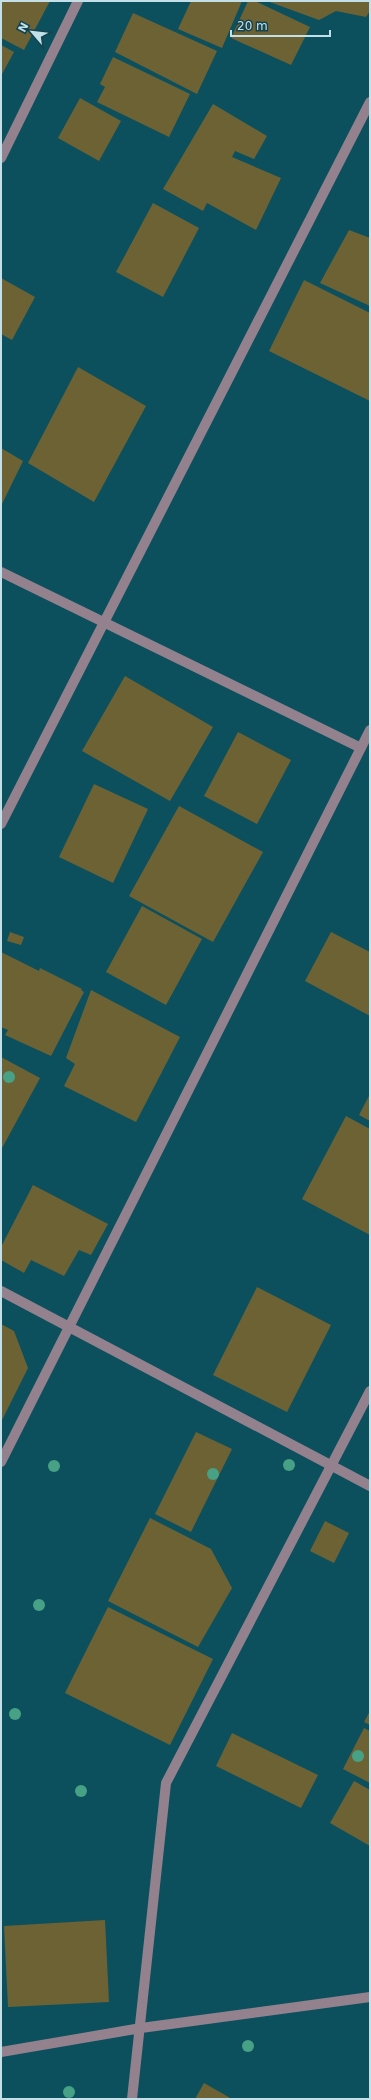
<svg xmlns="http://www.w3.org/2000/svg" width="371" height="2100" font-family="'DejaVu Sans',sans-serif">
  <rect width="100%" height="100%" fill="#0c505e"/>
  <path fill="#6d6234" d="M1,1H50L24,50L1,38Z
    M191,1H242L222,48L178,29Z
    M248,1H255L310,27L291,65L231,38Z
    M267,1H369L370,11L366,17L336,11L319,20Z
    M133,13L217,51L197,94L115,52Z
    M1,45L14,52L1,76Z
    M113,57L190,94L169,137L97,102L105,87L100,84Z
    M80,98L121,121L99,161L58,138Z
    M213,104L267,136L254,159L235,151L232,157L281,178L256,230L207,203L203,211L163,189Z
    M153,203L199,228L163,297L116,272Z
    M349,230L370,238V306L320,283Z
    M1,278L35,297L12,340L1,334Z
    M304,280L370,313V401L269,351Z
    M78,367L146,406L94,502L28,463Z
    M1,448L23,461L1,506Z
    M125,676L213,727L170,801L82,751Z
    M238,732L291,760L257,824L204,796Z
    M94,784L148,809L113,883L59,857Z
    M179,806L263,852L213,942L129,896Z
    M142,906L202,939L166,1005L106,972Z
    M10,932L24,937L21,945L7,941Z
    M331,932L370,952V1016L305,981Z
    M1,952L39,971L40,968L82,989L81,990L84,992L51,1056L5,1035L8,1030L1,1027Z
    M91,990L180,1037L136,1122L64,1086L75,1064L66,1058Z
    M1,1057L40,1078L1,1150Z
    M370,1094V1121L359,1115Z
    M346,1116L370,1129V1235L302,1199Z
    M33,1185L108,1224L91,1255L79,1250L64,1276L31,1260L24,1273L1,1260V1247Z
    M257,1287L331,1325L287,1412L213,1375Z
    M1,1324L14,1331L28,1368L1,1422Z
    M196,1432L232,1449L191,1532L155,1514Z
    M150,1518L211,1549L232,1588L198,1647L108,1601Z
    M325,1521L349,1533L334,1563L310,1551Z
    M108,1607L213,1659L170,1745L65,1693Z
    M370,1711V1725L364,1722Z
    M364,1728L370,1731V1783L343,1769Z
    M232,1733L318,1775L301,1808L216,1766Z
    M354,1781L370,1790V1846L330,1823Z
    M105,1920L109,2002L8,2007L4,1926Z
    M204,2083L232,2099H195Z"/>
  <g fill="none" stroke-linecap="round" stroke-linejoin="round">
    <path stroke="#94818e" stroke-width="10" d="M1,158L78,1
      M1,572L361,748
      M1,824L370,102
      M1,1291L370,1486
      M1,1462L370,730
      M1,2052L141,2028L370,1997
      M132,2099L166,1783L370,1391"/>
  </g>
  <g fill="#47a185">
    <circle cx="9" cy="1077" r="6"/>
    <circle cx="289" cy="1465" r="6"/>
    <circle cx="54" cy="1466" r="6"/>
    <circle cx="213" cy="1474" r="6"/>
    <circle cx="39" cy="1605" r="6"/>
    <circle cx="15" cy="1714" r="6"/>
    <circle cx="358" cy="1756" r="6"/>
    <circle cx="81" cy="1791" r="6"/>
    <circle cx="248" cy="2046" r="6"/>
    <circle cx="69" cy="2092" r="6"/>
  </g>
  <rect width="371" height="2100" fill="none" stroke="#c3e0e9" stroke-width="4"/>
  <g transform="translate(32 32) rotate(298)" stroke="#14434f" stroke-width="3" paint-order="stroke">
  <path d="M0-3L7 15L0 10L-7 15Z" fill="#c3e0e9"/>
  <text y="-6" font-size="11" font-weight="bold" text-anchor="middle" fill="#c3e0e9">N</text>
  </g>
  <path d="M231 30v6h99v-6" fill="none" stroke="#c3e0e9" stroke-width="2"/>
  <text x="237" y="30" font-size="12" fill="#c3e0e9" stroke="#14434f" stroke-width="3" paint-order="stroke">20 m</text>
</svg>
